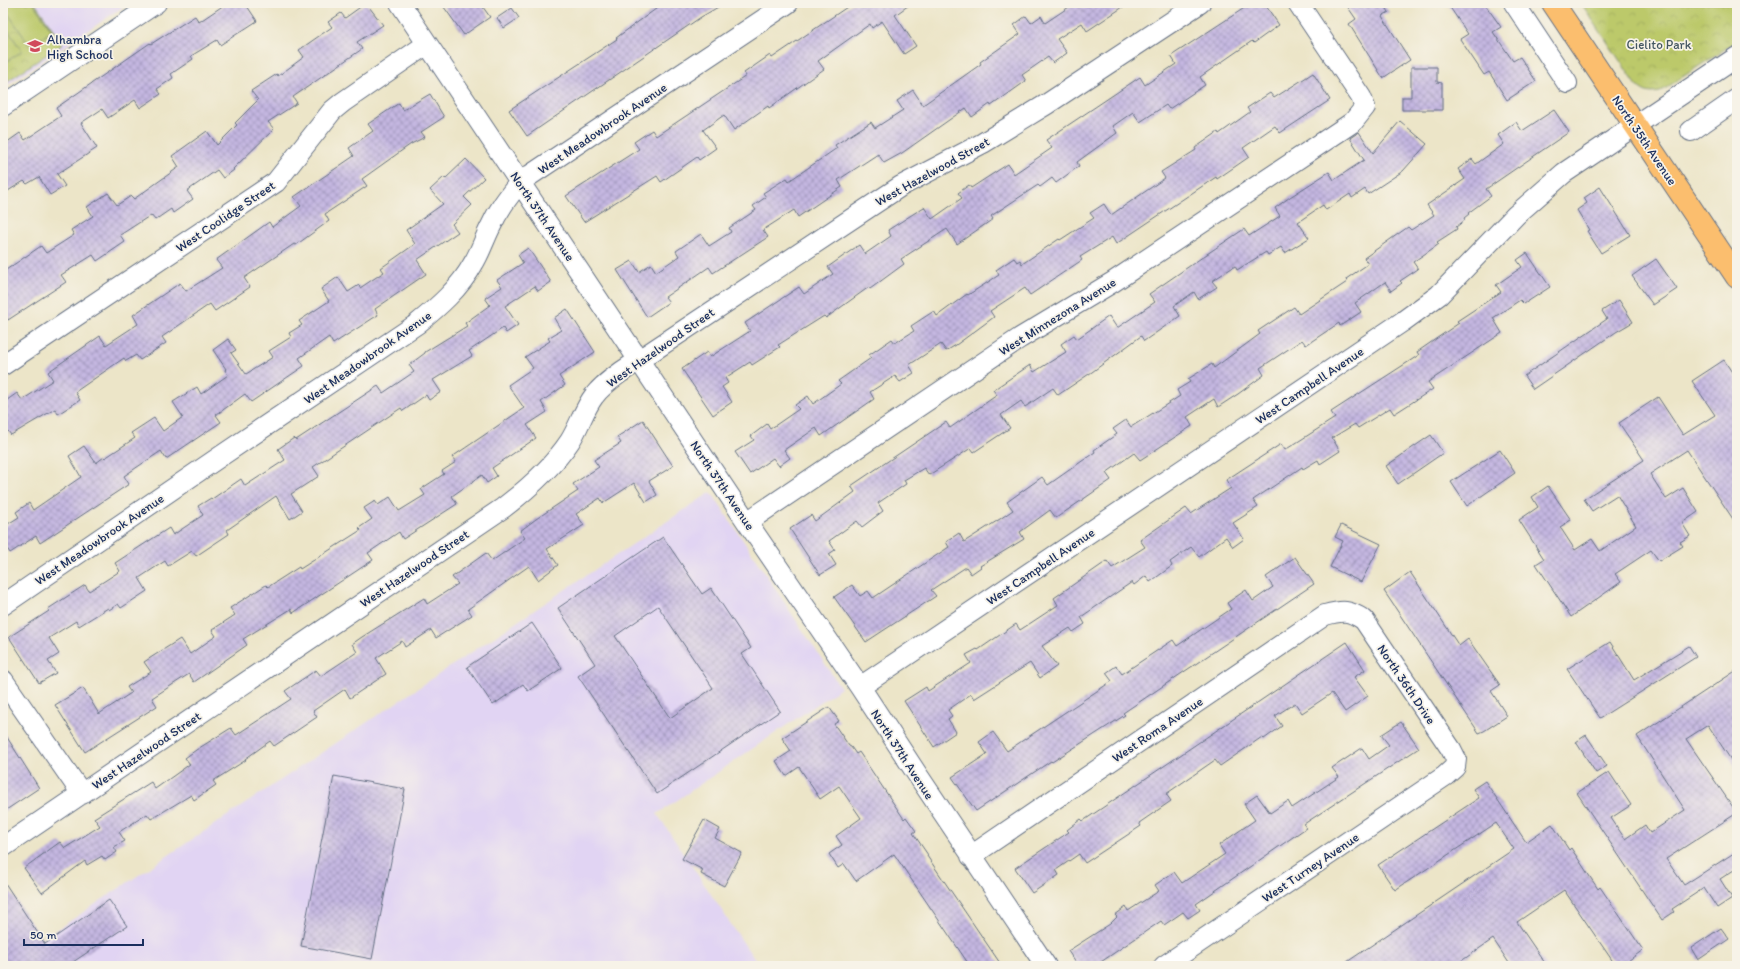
<svg xmlns="http://www.w3.org/2000/svg" width="1740" height="969" font-family="Itim,sans-serif">
  <defs>
    <pattern id="park-crowns" width="20" height="18" patternUnits="userSpaceOnUse"><rect width="20" height="18" fill="#bcc96b"/><path d="M2 6a3 3 0 1 1 6 0M12 15a3 3 0 1 1 6 0" fill="none" stroke="#a1ad5f"/></pattern>
    <pattern id="building-cross-hatch" width="8" height="8" patternUnits="userSpaceOnUse"><rect width="8" height="8" fill="#c5b7e1"/><path d="M0 0l8 8M0 8l8-8" fill="none" stroke="#9f95ba"/></pattern>
  </defs>
  <rect width="100%" height="100%" fill="#f7f3e8"/>
  <filter id="ink" filterUnits="userSpaceOnUse"><feTurbulence type="fractalNoise" baseFrequency=".025" numOctaves="2"/><feDisplacementMap in="SourceGraphic" scale="8" xChannelSelector="R" yChannelSelector="G"/><feConvolveMatrix kernelMatrix="1 2 1 2 8 2 1 2 1" color-interpolation-filters="sRGB"/></filter>
  <filter id="wash" filterUnits="userSpaceOnUse"><feTurbulence type="fractalNoise" baseFrequency=".012" numOctaves="4" result="noise"/><feDisplacementMap in="SourceGraphic" scale="16" xChannelSelector="R" yChannelSelector="G"/><feGaussianBlur stdDeviation="0.9" result="paint"/><feColorMatrix in="noise" values="0 0 0 0 0 0 0 0 0 0 0 0 0 0 0 0 0 1.4 0 .05"/><feComposite in="paint" operator="in"/></filter>
  <g filter="url(#wash)">
    <rect width="100%" height="100%" fill="#ece5c8"/>
    <path fill="#e1d4f3" d="M3,3H129L3,88Z
      M711,492L841,688L657,814L759,966H3Z"/>
    <path fill="url(#park-crowns)" stroke="#6c7c64" d="M3,3H35L63,44L3,84Z
      M1581,3H1737V41L1660,92C1650,94 1645,93 1637,86Z"/>
    <path fill="#bcc96b" stroke="#6c7c64" d="M3,3H33L52,31L30,46L3,6Z
      M3,23L22,51L3,64Z"/>
    <g id="blocks">
      <path fill="url(#building-cross-hatch)" fill-rule="evenodd" d="M227,3H245L257,21L220,45L217,40L191,56L193,59L171,74L173,78L157,89L161,94L140,108L135,100L108,118L102,109L81,123L97,148L57,174L65,186L50,195L39,177L27,184L24,181L3,194V145L20,133L25,140L61,116L56,108L150,43L151,44L195,16L199,22Z
        M366,3L383,25L357,42L362,49L293,97L297,103L268,122L274,129L233,169L234,170L223,178L217,170L187,191L193,199L173,213L171,209L155,220L151,215L120,235L125,242L97,261L93,255L61,275L66,282L8,320L3,312V272L41,246L46,253L74,235L71,230L93,216L87,207L108,193L117,205L131,196L134,199L179,167L172,156L207,131L217,145L237,125L235,123L258,100L251,91L277,74L278,76L304,57L299,50L332,27L328,22L341,13L345,18Z
        M441,3H480L490,17L464,35Z
        M664,3H725L701,17L527,136L509,110L617,39L616,38Z
        M853,3H912L895,15L916,46L904,54L882,21L872,28L870,24L818,61L824,69L769,108L768,106L734,130L724,115L703,130L716,148L699,160L697,157L661,182L657,176L584,222L566,196L639,149L634,142L652,130L656,136L746,76L744,73L770,55L772,58Z
        M1075,3H1129L1087,31L1082,23L1057,39L1067,53L1053,63L1048,57L1022,75L1026,81L991,106L990,104L972,117L966,108L902,153L884,163L878,154L838,180L842,187L798,217L794,210L763,230L768,237L713,273L709,267L665,297L669,302L647,317L617,270L632,261L639,272L651,264L656,272L679,256L676,251L701,234L709,246L731,232L729,228L756,210L753,206L766,197L763,193L787,178L789,181L837,148L835,145L871,122L875,128L903,110L897,101L913,90L923,105L981,64L980,62L1020,34L1014,25L1026,16L1031,23L1041,16L1045,23Z
        M1252,3H1264L1279,25L1254,43L1252,41L1200,77L1205,85L1169,109L1166,105L1140,122L1133,112L1113,126L1117,133L1077,162L1079,166L1056,183L1052,178L1040,187L1038,185L991,216L993,219L957,244L947,229L901,259L904,264L870,289L869,287L826,318L824,316L778,345L780,347L752,365L750,362L725,378L728,383L722,387L732,402L713,415L682,369L707,352L710,357L750,331L745,323L799,287L804,294L833,274L828,267L859,245L865,254L891,236L888,230L924,207L932,219L962,198L958,193L969,185L971,188L1008,164L1014,174L1052,148L1046,140L1140,77L1145,85L1176,64L1171,56Z
        M1345,3H1383L1389,12L1382,16L1410,60L1383,78L1349,24L1356,19Z
        M1447,3H1484L1501,27L1493,32L1513,61L1520,57L1536,81L1507,100L1489,72L1484,75L1460,39L1468,34Z
        M512,8L519,18L504,28L497,18Z
        M1411,67H1437V82L1442,83V110H1402V97H1411Z
        M1313,73L1330,100L1280,133L1275,126L1243,148L1249,157L1217,179L1216,177L1116,244L1112,237L1080,257L1082,260L1030,295L1025,288L990,311L994,317L956,345L946,351L941,344L909,365L914,373L900,382L895,376L870,392L874,399L821,436L816,428L784,450L790,458L779,466L773,458L750,474L735,452L754,440L751,436L767,424L770,429L799,409L795,405L808,396L813,404L841,384L838,381L871,358L869,355L892,339L895,343L914,331L911,326L934,311L937,316L967,294L968,295L999,275L996,270L1014,258L1017,262L1020,260L1022,264L1059,239L1060,240L1094,218L1090,213L1104,204L1111,215L1165,178L1161,172L1196,150L1195,148L1218,132L1219,134L1250,112L1247,108L1270,93L1274,98Z
        M430,94L444,117L421,132L425,137L411,144L362,179L367,186L325,214L329,221L296,245L294,244L244,278L250,287L215,311L210,304L162,337L166,343L140,360L136,355L126,361L124,358L75,392L80,400L58,414L55,409L11,435L8,431L3,434V403L17,393L22,400L53,380L48,372L100,336L106,345L138,324L133,315L180,283L186,291L222,268L216,260L269,222L272,227L301,206L294,197L354,156L349,148L373,131L368,124L399,103L403,110Z
        M1554,110L1569,132L1486,189L1491,196L1468,213L1469,214L1464,218L1465,220L1456,227L1457,229L1437,242L1439,244L1413,262L1418,269L1400,281L1402,283L1391,291L1385,282L1355,303L1361,312L1340,326L1339,323L1306,345L1302,340L1260,368L1264,375L1238,394L1218,407L1214,399L1187,417L1192,426L1140,460L1134,453L1106,473L1111,480L1056,518L1050,510L1020,532L1024,539L980,566L981,567L971,574L966,567L931,590L936,596L866,642L834,597L852,585L860,596L868,591L873,598L949,547L946,542L959,533L964,542L1000,519L1013,510L1007,502L1042,477L1048,485L1095,452L1094,450L1117,434L1113,429L1126,420L1131,427L1180,396L1177,390L1190,382L1188,379L1212,364L1214,368L1260,334L1258,331L1294,307L1299,314L1347,282L1346,279L1368,264L1364,258L1408,227L1411,230L1434,215L1427,205L1465,179L1458,169L1472,159L1476,164L1504,144L1498,135L1516,122L1522,131Z
        M1400,121L1427,144L1403,171L1368,194L1365,189L1352,198L1350,194L1326,210L1323,205L1298,222L1309,238L1285,253L1281,247L1268,255L1266,252L1237,270L1235,266L1212,281L1217,287L1198,299L1194,292L1174,306L1180,316L1144,341L1141,336L1092,372L1058,395L1053,388L1025,407L1021,401L1001,415L1010,428L974,452L971,448L929,475L924,468L904,480L906,484L878,503L883,511L862,527L857,521L829,541L835,550L829,554L836,565L820,575L790,529L811,515L815,521L855,492L851,486L946,422L950,428L997,395L993,390L1030,365L1034,372L1066,352L1061,344L1074,335L1077,339L1109,316L1117,328L1155,302L1149,294L1207,254L1244,229L1249,236L1280,216L1275,208L1290,197L1329,172L1334,180L1364,160L1350,138L1359,132L1373,153Z
        M466,159L484,178L464,197L472,205L452,224L458,232L417,260L426,274L375,309L378,315L350,333L333,344L329,337L299,358L304,366L251,402L245,394L216,415L221,422L166,459L161,451L124,476L129,484L40,543L36,536L10,553L3,542V527L19,517L16,512L29,503L33,510L81,477L69,456L84,446L96,463L104,457L105,458L135,438L131,433L154,418L163,431L183,417L173,402L197,387L201,394L228,375L225,370L226,369L213,350L228,339L236,350L231,353L246,374L273,357L269,351L291,337L289,333L302,325L299,321L329,301L321,289L338,277L348,292L359,285L360,288L384,272L381,268L415,244L406,230L443,204L430,190L444,177L445,179Z
        M1600,187L1630,235L1601,253L1587,231L1589,230L1577,210L1587,203L1584,198Z
        M528,248L551,282L538,291L535,286L505,306L518,325L506,333L503,328L469,351L472,356L433,380L441,392L429,400L426,395L403,411L401,408L313,467L319,476L291,494L302,511L290,519L276,496L227,530L229,534L196,556L192,551L168,566L165,561L139,578L147,591L121,608L118,604L109,610L108,608L79,626L76,621L49,638L59,654L48,661L56,673L39,683L9,637L49,611L48,609L85,585L89,591L120,571L115,563L169,528L173,535L203,515L198,506L211,498L212,499L241,479L245,486L285,460L278,449L294,438L296,440L378,386L383,393L414,372L409,365L425,353V352L467,326L465,323L490,305L485,298L502,287L497,280L523,263L518,255Z
        M1527,253L1550,287L1524,304L1520,300L1493,318L1502,333L1428,382L1433,389L1394,414L1390,408L1358,428L1355,424L1332,438L1340,451L1320,464L1318,460L1303,469L1302,467L1253,500L1258,507L1233,523L1244,539L1233,547L1226,537L1199,557L1191,547L1170,562L1172,566L1150,582L1146,576L1134,585L1132,582L1081,617L1085,624L1073,632L1070,628L1042,646L1057,666L1040,678L1030,663L974,699L971,694L948,710L952,716L948,719L956,732L934,747L904,701L926,687L928,691L971,663L966,655L977,649L978,650L1016,624L1020,630L1058,605L1054,598L1107,561L1112,568L1145,547L1140,540L1186,508L1191,514L1231,488L1226,480L1281,444L1285,450L1335,418L1331,412L1419,355L1417,352L1459,323L1457,321L1501,292L1496,285L1522,267L1517,260Z
        M1656,259L1677,289L1653,305L1632,276Z
        M1619,300L1633,322L1616,332L1533,389L1524,376L1607,319L1602,311Z
        M567,309L595,352L559,376L565,385L541,402L547,412L527,425L536,438L492,468L497,476L487,483L482,475L452,496L457,504L403,539L399,532L368,553L373,560L293,613L291,609L243,639L247,645L194,682L189,674L152,698L157,706L85,752L55,705L83,688L99,714L131,693L127,687L151,672L144,662L180,639L190,654L216,636L212,630L235,615L230,608L266,585L268,587L299,567L300,569L361,530L359,528L372,519L364,508L375,501L378,505L390,497L399,511L425,495L421,489L444,474L442,471L456,462L452,457L524,408L508,385L533,368L525,357L550,341L548,338L561,330L554,318Z
        M1724,360L1737,380V525L1687,450L1650,474L1666,499L1683,488L1698,512L1682,523L1690,536L1680,542L1683,546L1659,561L1651,550L1615,574L1621,582L1571,617L1536,564L1544,559L1519,520L1538,507L1532,497L1548,486L1571,520L1560,527L1575,550L1592,539L1600,551L1636,526L1617,495L1592,511L1584,499L1644,460L1619,423L1658,397L1683,435L1715,415L1692,381Z
        M643,420L673,466L649,481L657,495L646,502L634,483L603,503L600,498L576,514L584,525L547,549L558,565L538,580L529,566L468,609L472,615L436,638L431,630L405,647L402,641L376,658L386,674L350,698L345,689L313,711L317,717L274,746L270,741L245,759L246,760L213,781L216,785L194,800L191,795L151,819L147,814L119,832L125,841L114,847L117,852L105,860L102,856L87,865L85,861L42,893L24,868L60,842L65,848L100,826L94,818L151,782L155,789L190,764L185,758L196,750L231,728L236,735L291,699L285,691L316,670L321,676L357,652L352,644L362,637L424,598L427,604L458,584L452,577L486,553L492,561L525,538L520,531L536,519L578,491L573,484L599,467L594,460L621,443L617,437Z
        M1431,435L1443,453L1398,484L1386,466Z
        M1500,450L1515,473L1467,506L1451,482Z
        M1341,525L1381,544L1361,582L1330,567L1343,541L1335,537Z
        M663,537L702,594L711,588L751,648L742,654L780,711L657,794L578,676L595,664L558,608ZM658,606L713,688L670,718L615,636Z
        M1295,557L1314,584L1123,713L1125,715L1052,762L1051,761L976,811L952,777L987,754L979,742L993,732L1007,751L1112,681L1106,673L1116,666L1122,674L1173,640L1177,646L1231,609L1227,603L1246,590L1253,601L1273,587L1266,577Z
        M1410,572L1459,646L1468,639L1500,685L1491,691L1507,716L1484,731L1479,733L1384,591Z
        M532,623L562,668L528,691L523,684L493,705L467,667Z
        M1347,642L1365,670L1354,677L1368,696L1345,712L1332,693L1302,713L1295,703L1275,716L1282,726L1264,739L1262,737L1220,766L1215,760L1166,794L1171,801L1139,823L1141,826L1085,863L1079,854L1056,870L1059,875L1032,893L1015,868L1069,832L1067,830L1081,819L1083,821Z
        M1610,642L1634,680L1689,646L1696,657L1600,718L1567,669Z
        M1737,670V769L1708,725L1686,739L1737,813L1666,859L1684,885L1737,851V868L1720,879L1732,898L1717,908L1704,888L1672,909L1674,912L1662,920L1577,793L1609,772L1631,805L1611,818L1625,839L1645,825L1650,833L1685,810L1637,736Z
        M829,707L839,721L834,724L849,746L851,747L856,754L859,752L904,819L906,817L916,831L913,833L928,855L927,856L1002,966H970L894,854L856,881L844,864L838,868L829,854L842,845L836,836L861,818L839,786L820,799L799,767L786,776L776,761L791,751L782,738Z
        M1401,722L1419,748L1304,824L1306,828L1196,904L1200,910L1188,918L1183,912L1164,925L1161,921L1095,966H1078L1068,951L1110,924L1117,917L1115,915L1126,907L1128,911L1159,891L1155,885L1174,872L1182,883L1225,854L1219,845L1255,820L1244,804L1257,795L1270,813L1288,801L1292,808L1339,777L1332,768L1362,748L1369,759L1389,745L1381,735Z
        M3,731L39,788L3,812Z
        M1586,735L1607,766L1596,773L1576,742Z
        M334,776L405,789L372,959L301,946Z
        M1485,781L1526,842L1552,824L1569,850L1571,848L1598,889L1600,887L1643,950L1621,966H1616L1564,890L1517,922L1547,966H1511L1493,939L1454,966H1341L1514,849L1496,823L1395,890L1378,865L1479,798L1473,789Z
        M704,820L720,829L715,838L742,853L724,886L701,874L703,870L682,859Z
        M3,880L45,944L109,900L127,926L67,966H3Z
        M1721,928L1729,939L1698,960L1691,948Z"/>
    </g>
  </g>
  <g filter="url(#ink)">
    <use href="#blocks" fill-opacity="0" stroke="#646f83" stroke-width="1"/>
    <g fill="none" stroke-linecap="round" stroke-linejoin="round">
      <g stroke="#646f83" stroke-width="22">
        <path id="minor" d="M400,3L747,522L860,687L917,774L1046,966
          M1514,3L1567,83
          M3,106L156,3
          M1691,131L1737,99
          M3,365L276,182L332,111L343,102L427,44
          M747,522L1020,338L1113,282L1353,122L1365,107L1361,97L1298,3
          M3,605L218,458L417,324C438,307 460,288 473,264C480,253 484,240 490,228C498,210 508,197 520,182L788,3
          M3,680L82,794
          M860,687L1402,322L1439,295L1516,215L1564,173L1737,57
          M3,847L503,508C528,489 552,468 570,441C579,427 584,409 594,396C602,385 613,378 624,370L901,186L983,143L1047,104L1200,3
          M971,856L1325,615C1343,610 1349,610 1364,620L1451,749L1456,759L1455,767L1445,776L1164,966"/>
      </g>
      <g stroke="#646f83" stroke-width="24">
        <path id="major" d="M1553,3L1737,277"/>
      </g>
      <use href="#minor" stroke="#fff" stroke-width="20"/>
      <use href="#major" stroke="#fbbe6e" stroke-width="22"/>
    </g>
  </g>
  <defs>
    <g id="school-bare" transform="scale(1.2)"><path d="M0-5L7-2L0 1L-7-2ZM-4 1L0 2.5L4 1V4Q0 6-4 4Z" fill="#d1495b" stroke="#f7f3e8" stroke-width="2.5" paint-order="stroke"/></g>
  </defs>
  <g fill-rule="evenodd">
    <use href="#school-bare" x="35" y="46"/>
  </g>
  <g text-anchor="middle" stroke-width="3.5" stroke-linejoin="round" paint-order="stroke">
    <g font-size="13" fill="#1b2f5e" stroke="#f7f3e8" text-anchor="start">
      <text x="47" y="44">Alhambra<tspan x="47" dy="15">High School</tspan></text>
    </g>
    <g font-size="13" fill="#435661" stroke="#f7f3e8">
      <text x="1659" y="49">Cielito Park</text>
    </g>
    <g font-size="13" fill="#1b2f5e" stroke="#f7f3e8">
      <text transform="translate(602 128) rotate(-34)" y="5">West Meadowbrook Avenue</text>
      <text transform="translate(1645 140) rotate(56)" y="5">North 35th Avenue</text>
      <text transform="translate(932 171) rotate(-29)" y="5">West Hazelwood Street</text>
      <text transform="translate(225 216) rotate(-34)" y="5">West Coolidge Street</text>
      <text transform="translate(543 216) rotate(56)" y="5">North 37th Avenue</text>
      <text transform="translate(1057 316) rotate(-32)" y="5">West Minnezona Avenue</text>
      <text transform="translate(660 347) rotate(-35)" y="5">West Hazelwood Street</text>
      <text transform="translate(367 357) rotate(-35)" y="5">West Meadowbrook Avenue</text>
      <text transform="translate(1309 385) rotate(-34)" y="5">West Campbell Avenue</text>
      <text transform="translate(723 485) rotate(56)" y="5">North 37th Avenue</text>
      <text transform="translate(99 539) rotate(-34)" y="5">West Meadowbrook Avenue</text>
      <text transform="translate(1040 566) rotate(-34)" y="5">West Campbell Avenue</text>
      <text transform="translate(414 568) rotate(-34)" y="5">West Hazelwood Street</text>
      <text transform="translate(1407 684) rotate(56)" y="5">North 36th Drive</text>
      <text transform="translate(1157 729) rotate(-34)" y="5">West Roma Avenue</text>
      <text transform="translate(146 750) rotate(-34)" y="5">West Hazelwood Street</text>
      <text transform="translate(903 754) rotate(57)" y="5">North 37th Avenue</text>
      <text transform="translate(1310 867) rotate(-34)" y="5">West Turney Avenue</text>
    </g>
  </g>
  <rect width="1740" height="969" fill="none" stroke="#f7f3e8" stroke-width="16"/>
  <path d="M24 939v6h119v-6" fill="none" stroke="#1b2f5e" stroke-width="2"/>
  <text x="30" y="939" font-size="12" fill="#1b2f5e" stroke="#f7f3e8" stroke-width="3" paint-order="stroke">50 m</text>
</svg>
